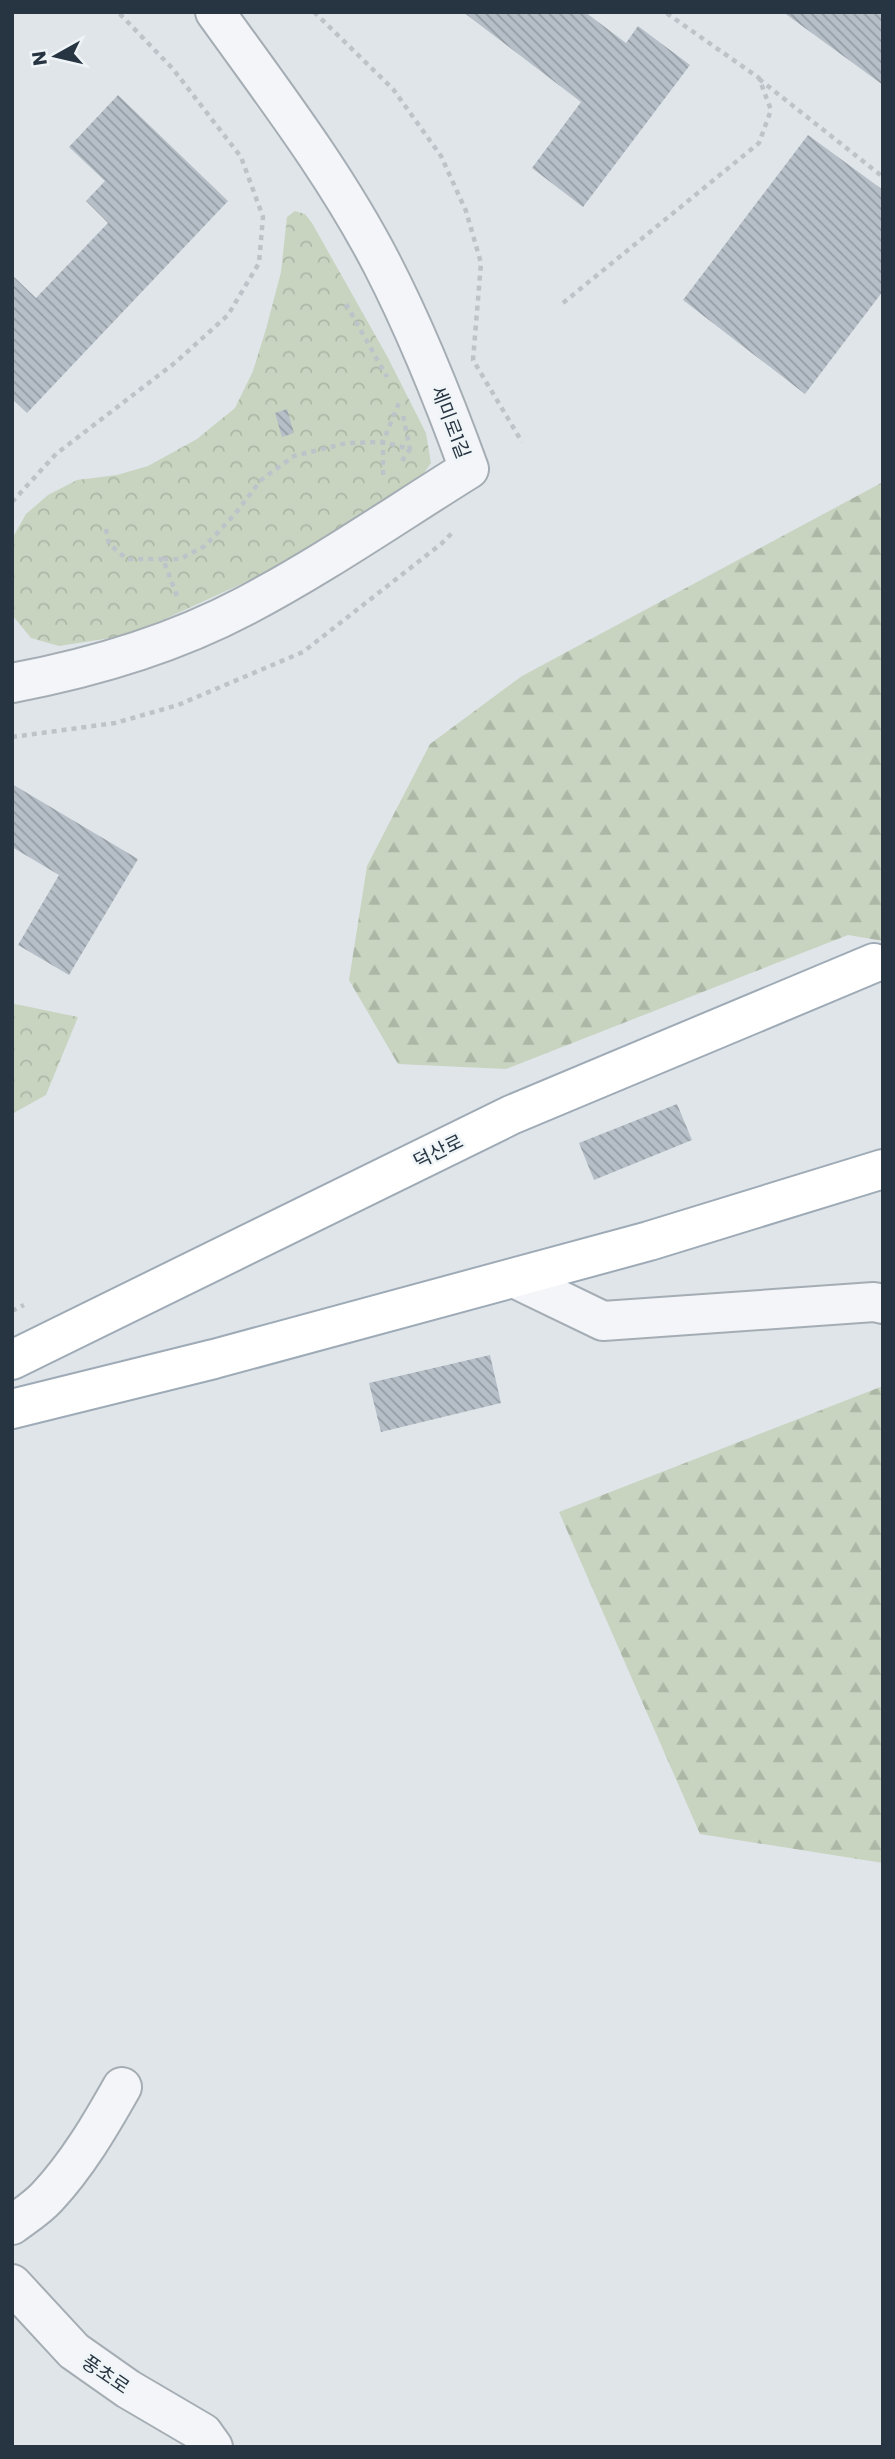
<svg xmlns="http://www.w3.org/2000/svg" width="895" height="2459" font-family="Poppins,'Noto Sans KR',sans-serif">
  <defs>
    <pattern id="forest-firs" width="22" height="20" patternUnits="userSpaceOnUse" patternTransform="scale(1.75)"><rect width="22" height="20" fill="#c8d4c0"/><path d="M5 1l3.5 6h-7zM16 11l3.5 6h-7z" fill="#acb7a6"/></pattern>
    <pattern id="park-crowns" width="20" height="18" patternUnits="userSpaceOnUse" patternTransform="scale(1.75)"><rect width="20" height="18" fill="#c8d4c0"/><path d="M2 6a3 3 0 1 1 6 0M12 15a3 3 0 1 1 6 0" fill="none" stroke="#acb7a6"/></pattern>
    <pattern id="building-back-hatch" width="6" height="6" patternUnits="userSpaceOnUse" patternTransform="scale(1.75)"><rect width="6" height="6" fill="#b6bfc7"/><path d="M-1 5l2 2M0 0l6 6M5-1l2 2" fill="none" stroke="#949ca3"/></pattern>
  </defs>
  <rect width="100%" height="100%" fill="#e0e5ea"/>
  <path fill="url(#forest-firs)" d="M883,482V941L848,935L506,1069L398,1064L349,980L367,866L430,744L522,676Z
    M883,1386V1863L700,1834L559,1512Z"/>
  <path fill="url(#park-crowns)" d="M295,211L305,214L312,223L387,356L426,433L431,463L409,494L276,568L130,635L59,646L31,638L13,616L12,539L26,514L48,495L77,480L117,475L148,466L197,439L235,408L253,371L266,329L281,272L287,217Z
    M12,1001L15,1004L78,1017L46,1095L12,1114Z"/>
  <path fill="url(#building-back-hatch)" d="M463,12H585L626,43L638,26L690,65L583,207L532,168L581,102Z
    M783,12H883V85Z
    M118,95L228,201L27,413L12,399V275L36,298L108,223L86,201L105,181L69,147Z
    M808,135L883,190V291L805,394L683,300Z
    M287,409L294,433L282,437L275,413Z
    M12,784L138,859L69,975L18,945L59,875L12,847Z
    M677,1104L692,1140L594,1180L579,1143Z
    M490,1355L501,1403L381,1432L369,1383Z"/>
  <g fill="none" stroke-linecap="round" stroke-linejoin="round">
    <g stroke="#a5adb4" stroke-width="42">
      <path id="minor" d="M12,683C92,668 173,644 245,606C323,565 395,515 469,469C444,400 416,330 382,264C336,175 274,94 215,12
        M514,1278L603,1321L874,1302L883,1304
        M12,2225C24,2216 37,2208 47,2197C77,2165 100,2126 122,2087
        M12,2284L74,2351L128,2389L203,2433L213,2447"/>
    </g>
    <g stroke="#9eabb6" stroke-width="42">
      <path id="major" d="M12,1360L511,1115L874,963
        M12,1409L214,1359L649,1241L883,1169"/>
    </g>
    <path stroke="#bec3c9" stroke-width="4.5" stroke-dasharray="5 5" stroke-linecap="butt" d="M314,12L393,89L441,156L466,211L481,263L473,360L522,442
      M759,79L883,177
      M563,303L759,143L771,110L759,78L665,12
      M346,304L387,377
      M403,416L410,449
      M383,475V442L400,400
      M12,502L56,454L176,362L228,315L259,263L263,217L241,157L173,69L118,12
      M106,529L109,544L127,559H163
      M177,596L163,559H180L205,546L235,514L261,480L294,456L347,443L383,442L410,449L402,461
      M12,737L115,723L178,705L303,652L441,544L454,531
      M12,1311L24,1305"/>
    <use href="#minor" stroke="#f3f5f8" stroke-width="38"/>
    <use href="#major" stroke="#fff" stroke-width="38"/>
  </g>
  <g text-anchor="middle" stroke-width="5" stroke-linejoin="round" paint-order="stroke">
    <g font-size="19" fill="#273542" stroke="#eff4f7">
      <text transform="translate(451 422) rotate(69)" y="7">세미로1길</text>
      <text transform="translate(438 1151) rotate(-26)" y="7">덕산로</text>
      <text transform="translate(106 2374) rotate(34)" y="7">풍초로</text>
    </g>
  </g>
  <rect width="895" height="2459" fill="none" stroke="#273542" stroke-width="28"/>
  <g transform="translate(56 56) rotate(262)" stroke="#eff4f7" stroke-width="5" paint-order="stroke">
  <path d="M0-5L12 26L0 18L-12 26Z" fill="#273542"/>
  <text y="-10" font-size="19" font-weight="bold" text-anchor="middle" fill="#273542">N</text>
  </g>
</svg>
